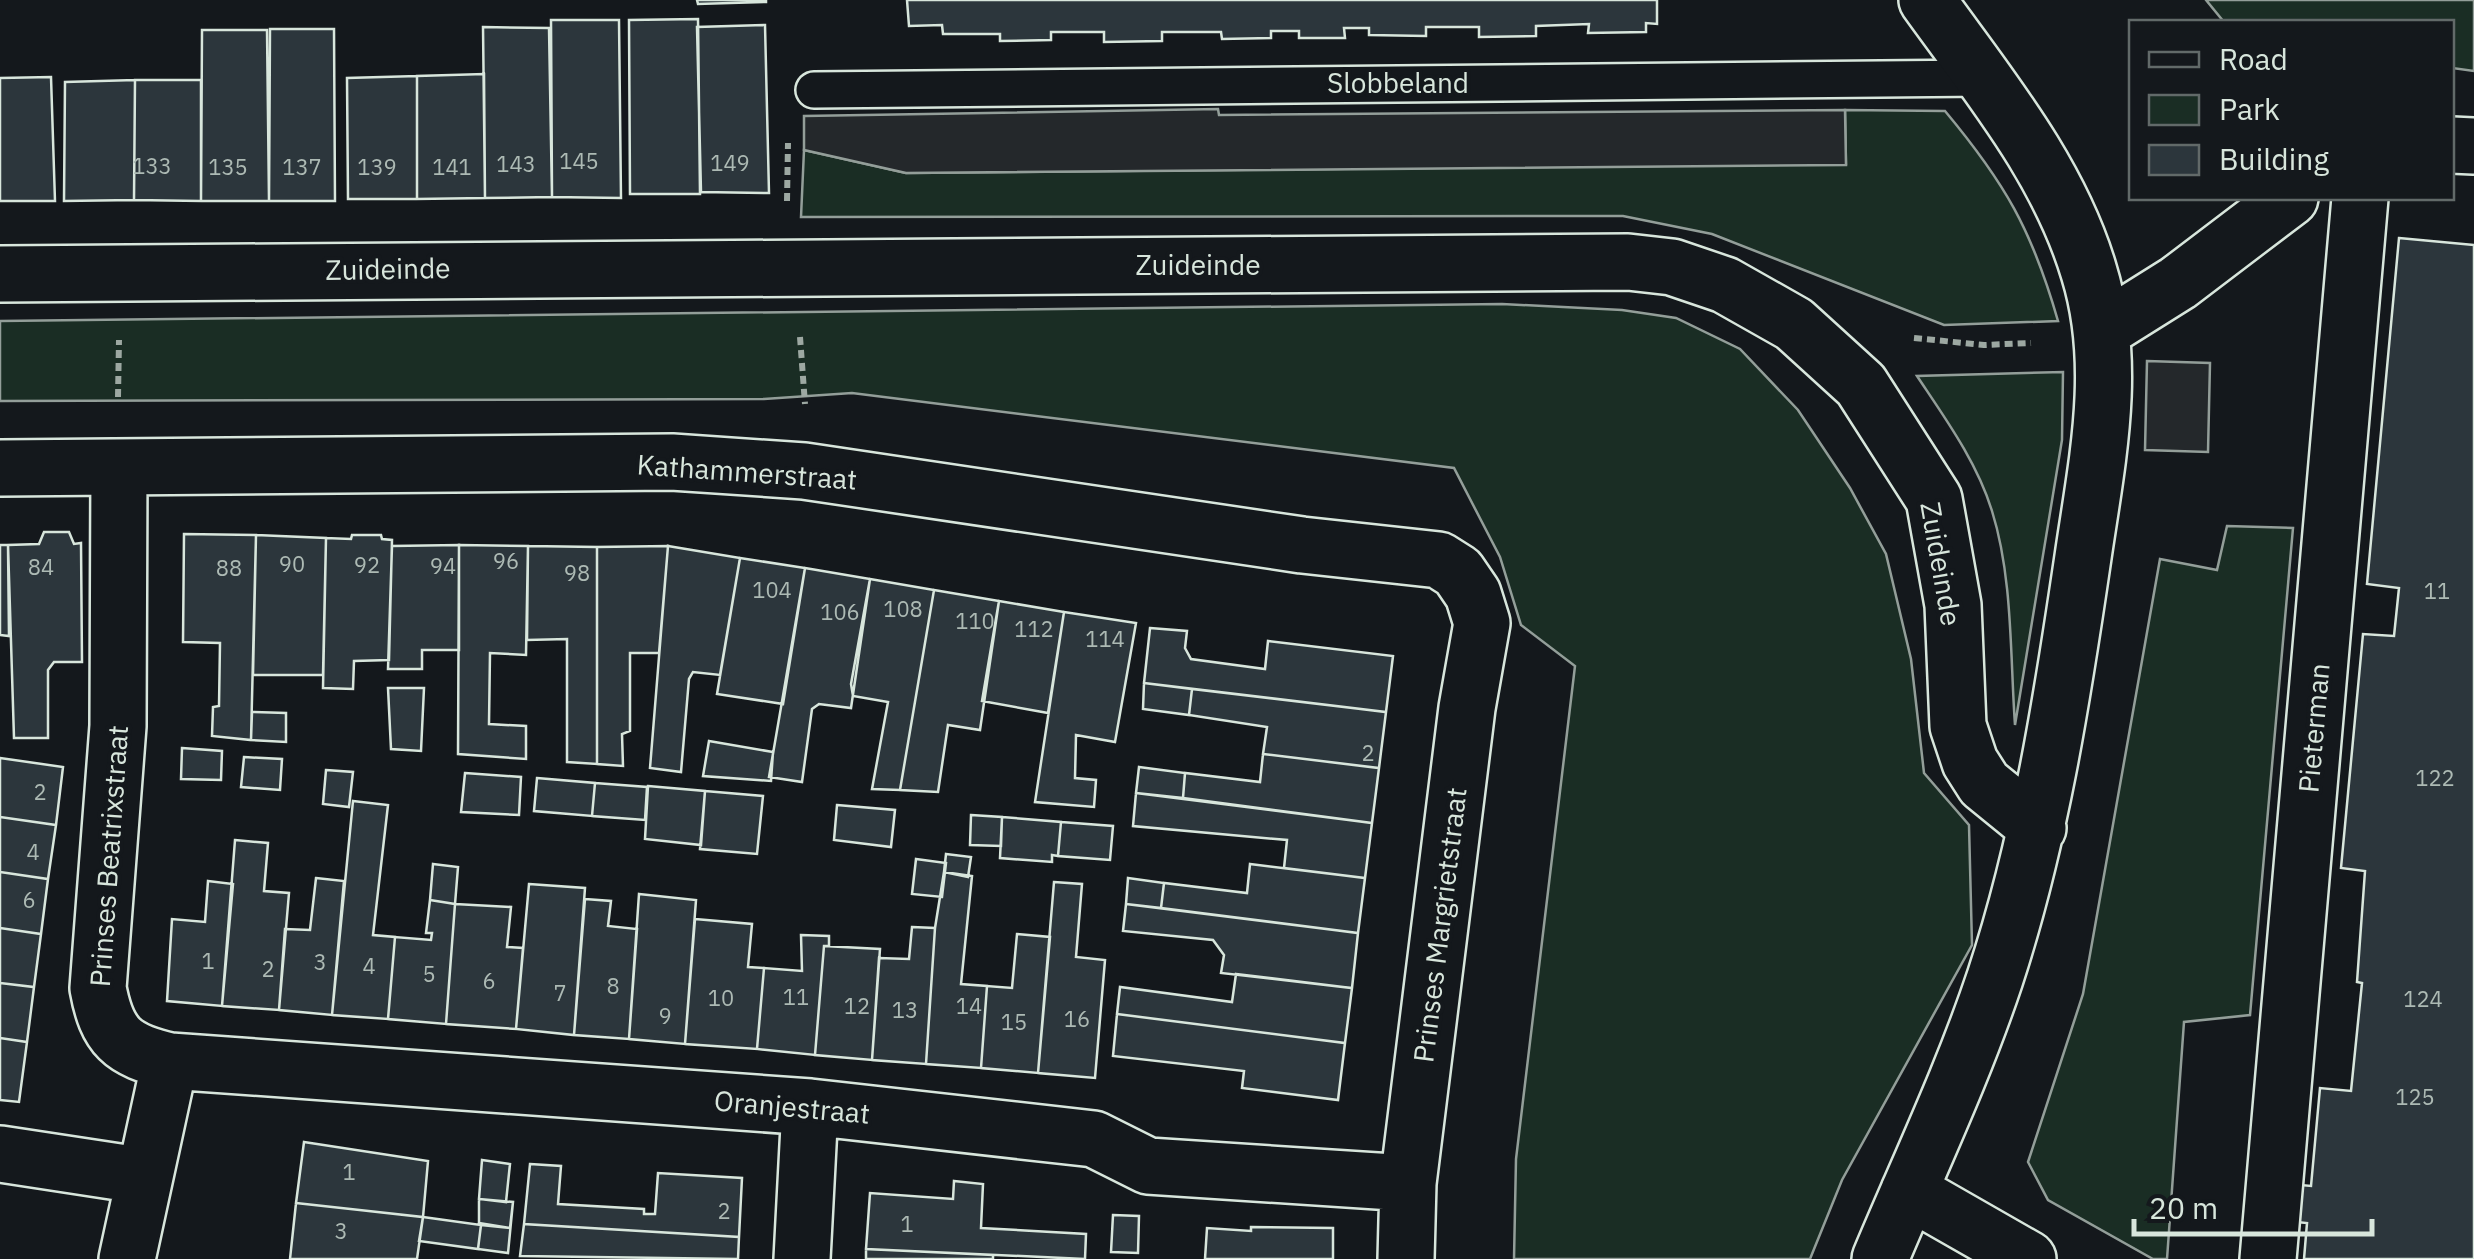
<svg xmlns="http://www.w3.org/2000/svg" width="2474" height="1259" font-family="'IBM Plex Sans',sans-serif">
  <rect width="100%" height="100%" fill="#14181c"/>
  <path fill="#1a2d24" stroke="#939e99" stroke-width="2.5" d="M2206,0H2474V71L2452,68V22H2224Z
    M1845,110L1945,111C2005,183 2032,230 2058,321L1944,325L1712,234L1623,216L801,217L804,150L906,173L1846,164Z
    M1502,304L1622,310L1676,318L1740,349L1798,410L1850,488L1886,554L1911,659L1924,773L1969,825L1972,945L1842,1180L1810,1259H1514L1516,1159L1575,666L1521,625L1500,557L1454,468L852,393L764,399L0,401V321Z
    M2063,372L2062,440L2015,725C2010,656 2013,578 1992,511C1977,462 1945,418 1917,376Z
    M2227,526L2293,528L2250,1015L2184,1022L2167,1259H2153L2048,1200L2028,1162L2083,994L2160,559L2217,570Z"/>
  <path fill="#24282b" stroke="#939e99" stroke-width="2.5" d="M1218,109L1219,115L1845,110L1846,165L906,173L804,150V116Z
    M2147,361L2210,363L2208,452L2145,450Z"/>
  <path fill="#2c363c" stroke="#d8e6dc" stroke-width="2.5" d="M697,0H766V2L698,4Z
    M907,0H1657V24L1646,23V32L1588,33L1589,24L1536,26V36L1479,37V27H1426V36L1369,35V28H1344L1345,38H1299V31H1271V38L1222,39L1221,32H1162V41L1104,42V32H1051V40L1000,41V34H943L942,25L909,26Z
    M698,19L700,194H630L629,20Z
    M551,20H619L621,198L552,197Z
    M765,25L769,193L701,192L697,27Z
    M483,27L549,28L552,197L485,198Z
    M270,29H334L335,201H269Z
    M202,30H267L269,201H201Z
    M484,74L485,198L417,199V76Z
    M417,76V199H348L347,78Z
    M51,77L55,201H0V78Z
    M135,80L134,200L64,201L65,82Z
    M135,80H201V201L134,200Z
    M2399,238L2474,245V1259H2304L2307,1223L2287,1221L2290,1184L2311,1186L2320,1088L2351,1091L2362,983L2357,982L2365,871L2341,868L2363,634L2394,636L2399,588L2367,584Z
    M44,532H69L74,544L81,543L82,662H54L48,670V738H14L8,545L39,544Z
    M184,534L256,535L251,740L212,736L213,707L219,706L220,643L183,642Z
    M256,535L326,538L323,675H253Z
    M352,535H381L382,539L392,540L389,660L354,661L353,689L323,688L326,538L351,539Z
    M0,545H8L9,636L0,635Z
    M459,545L528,546L526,655L490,653L489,724L526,726V759L458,754Z
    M459,545V650H422V669H388L392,546Z
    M528,546L597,547V764L567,762V639L527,640Z
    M668,546L740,558L720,675L693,672L689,679L681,772L650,768Z
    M668,546L659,653H630V731L622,734L623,766L597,764V547Z
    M740,558L805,568L783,704L717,694Z
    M805,568L870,579L851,708L819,704L812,709L802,782L769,777Z
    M870,579L934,590L900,790L872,789L888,702L853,696L851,684Z
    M934,590L999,601L980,730L948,725L938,792L900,790Z
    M999,601L1064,612L1048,713L982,701Z
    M1064,612L1136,623L1115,742L1076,735L1075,778L1096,780L1094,807L1035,802Z
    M1150,628L1187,631L1185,648L1191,659L1265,669L1268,641L1393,656L1386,712L1144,683Z
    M1144,683L1192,689L1189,715L1143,709Z
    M388,688H424L421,751L391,749Z
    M1192,689L1386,712L1379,768L1263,754L1267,727L1189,715Z
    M252,712L286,713V742L251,740Z
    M709,741L773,752L771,781L703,776Z
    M182,748L222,751L221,780L181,779Z
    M1263,754L1379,768L1372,823L1183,798L1185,773L1260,782Z
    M244,757L282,759L280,790L241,787Z
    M0,758L63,767L56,825L0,817Z
    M1139,767L1185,773L1183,798L1136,793Z
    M326,770L353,772L349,807L323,804Z
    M465,773L521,777L519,815L461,812Z
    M537,778L595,783L592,816L534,811Z
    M595,783L647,787L645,820L592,816Z
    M648,786L705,791L701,845L645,839Z
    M705,791L763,796L757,854L700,849Z
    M1136,793L1372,823L1365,878L1284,868L1287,840L1133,826Z
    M353,801L388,805L373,935L395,937L388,1019L332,1015Z
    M837,805L895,810L891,847L834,840Z
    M971,815L1002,817L1001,846L970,845Z
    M0,817L56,825L48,879L0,872Z
    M1002,817L1061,822L1058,856L1052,855V862L1000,858Z
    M1061,822L1113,826L1110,860L1058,856Z
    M235,840L268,843L264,891L289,893L279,1010L222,1006Z
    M946,854L971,857L968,877L944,872Z
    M916,859L946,863L942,897L912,894Z
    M433,864L458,867L455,904L430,900Z
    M1250,864L1365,878L1358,933L1161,908L1164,883L1247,893Z
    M0,872L48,879L41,934L0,928Z
    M944,872L972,876L961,984L987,986L981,1068L926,1064L935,928Z
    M316,878L344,881L332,1015L279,1010L285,929L310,930Z
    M1128,878L1164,883L1161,908L1126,904Z
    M208,881L233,884L222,1006L167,1001L172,919L205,922Z
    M1054,882L1082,884L1076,957L1105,960L1095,1078L1038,1073Z
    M529,884L585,888L574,1035L516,1029Z
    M639,894L696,900L685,1044L629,1039Z
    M585,899L611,901L608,926L637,929L629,1039L574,1035Z
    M430,900L455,904L446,1024L388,1019L395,937L431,940L432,933H426Z
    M455,904L511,907L507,947L523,948L516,1029L446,1024Z
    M1126,904L1358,933L1352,988L1221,973L1224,955L1213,940L1123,931Z
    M695,919L752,924L748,967L764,968L757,1049L685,1044Z
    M912,927L935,928L926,1064L872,1060L879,958L909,959Z
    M0,928L41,934L34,987L0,983Z
    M1017,934L1050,937L1038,1073L981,1068L987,986L1012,988Z
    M801,935L829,936V946H824L815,1055L757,1049L764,968L802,971Z
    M824,946L880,949L872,1060L815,1055Z
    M1236,974L1352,988L1345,1043L1117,1014L1120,987L1232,1002Z
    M0,983L34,987L27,1042L0,1038Z
    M1117,1014L1345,1043L1338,1100L1242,1088L1244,1071L1113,1056Z
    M0,1038L27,1042L19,1102L0,1100Z
    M304,1142L428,1161L423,1217L296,1203Z
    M482,1160L510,1164L506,1202L479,1199Z
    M530,1164L561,1166L558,1204L644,1209V1214H655L658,1173L742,1178L739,1237L524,1224Z
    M954,1181L983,1184L981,1228L1086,1234L1085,1259L866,1249L870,1193L953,1199Z
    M479,1199L513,1202L510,1228L479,1223Z
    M513,1202L508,1253L478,1249L481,1225L510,1228Z
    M296,1203L423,1217L417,1259H290Z
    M1113,1215L1139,1216L1138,1253L1111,1252Z
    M423,1217L481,1225L478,1249L419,1241Z
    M524,1224L739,1237L738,1259L520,1256Z
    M1251,1227L1333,1228V1259H1205L1207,1228L1251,1231Z
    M866,1249L993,1255V1259H866Z"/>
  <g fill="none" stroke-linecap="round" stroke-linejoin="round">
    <g stroke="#d8e6dc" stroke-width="40">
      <path id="lane" d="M814,90L1983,78"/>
    </g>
    <g stroke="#d8e6dc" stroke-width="60">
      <path id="street" d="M2452,145L2474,146
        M0,274L1628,262L1672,267L1725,285L1794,324L1861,385L1934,499L1953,605L1958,726L1970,762L1984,784L2038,828
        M2103,330L2178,283L2290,198
        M0,468L672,462L804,471L1302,545L1439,560L1458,572L1473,594L1482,623L1467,708L1408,1183L1406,1259
        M119,468L118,726L98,988C107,1037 122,1050 170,1061L810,1107L1094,1139L1148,1166L1408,1183
        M0,1154L145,1176
        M1909,1191L2028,1259
        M127,1259L170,1061
        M802,1259L810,1107
        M1880,1259C1919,1166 1963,1074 1995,978C2040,841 2062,700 2083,557C2097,461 2118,366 2089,272C2059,170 1988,85 1927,0
        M2268,1259L2360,198"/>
    </g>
    <path stroke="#9da8a2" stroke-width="6" stroke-dasharray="8 5" stroke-linecap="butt" d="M787,201L788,143
      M800,337L805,404
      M1914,338L1984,345L2031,343
      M118,397L119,340"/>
    <use href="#lane" stroke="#14181c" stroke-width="35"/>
    <use href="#street" stroke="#14181c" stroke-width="55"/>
  </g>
  <g text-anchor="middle" stroke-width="8" stroke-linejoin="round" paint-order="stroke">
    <g font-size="22" fill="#adbab4">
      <text x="579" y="169">145</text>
      <text x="730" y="171">149</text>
      <text x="516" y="172">143</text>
      <text x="152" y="174">133</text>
      <text x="228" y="175">135</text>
      <text x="302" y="175">137</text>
      <text x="377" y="175">139</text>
      <text x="452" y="175">141</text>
      <text x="506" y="569">96</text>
      <text x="292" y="572">90</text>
      <text x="367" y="573">92</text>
      <text x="443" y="574">94</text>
      <text x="41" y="575">84</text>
      <text x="229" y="576">88</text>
      <text x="577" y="581">98</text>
      <text x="772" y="598">104</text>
      <text x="2437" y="599">11</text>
      <text x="903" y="617">108</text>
      <text x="840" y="620">106</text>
      <text x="975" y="629">110</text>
      <text x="1034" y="637">112</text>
      <text x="1105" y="647">114</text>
      <text x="1368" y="761">2</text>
      <text x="2435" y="786">122</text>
      <text x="40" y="800">2</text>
      <text x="33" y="860">4</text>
      <text x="29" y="908">6</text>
      <text x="208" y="969">1</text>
      <text x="320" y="970">3</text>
      <text x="369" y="974">4</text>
      <text x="268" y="977">2</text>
      <text x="429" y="982">5</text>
      <text x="489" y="989">6</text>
      <text x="613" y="994">8</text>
      <text x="560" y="1001">7</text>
      <text x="796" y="1005">11</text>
      <text x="721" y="1006">10</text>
      <text x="2423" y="1007">124</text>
      <text x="857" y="1014">12</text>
      <text x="969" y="1014">14</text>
      <text x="905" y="1018">13</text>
      <text x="665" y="1024">9</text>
      <text x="1077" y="1027">16</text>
      <text x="1014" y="1030">15</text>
      <text x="2415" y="1105">125</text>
      <text x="349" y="1180">1</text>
      <text x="724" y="1219">2</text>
      <text x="907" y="1232">1</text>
      <text x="341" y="1239">3</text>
    </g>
    <g font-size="28" fill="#d8e6dc" stroke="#14181c">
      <text x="1398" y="93">Slobbeland</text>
      <text x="1198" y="275">Zuideinde</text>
      <text transform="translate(388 269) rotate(-1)" y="10">Zuideinde</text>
      <text transform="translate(747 472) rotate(4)" y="10">Kathammerstraat</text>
      <text transform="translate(1941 564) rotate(80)" y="10">Zuideinde</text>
      <text transform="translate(2314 728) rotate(-85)" y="10">Pieterman</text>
      <text transform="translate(109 856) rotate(-86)" y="10">Prinses Beatrixstraat</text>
      <text transform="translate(1440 925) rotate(-83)" y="10">Prinses Margrietstraat</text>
      <text transform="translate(792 1107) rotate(5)" y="10">Oranjestraat</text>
    </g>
  </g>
  <rect x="2129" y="20" width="325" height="180" fill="#14181c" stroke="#626a69" stroke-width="2.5"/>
  <rect x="2149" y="52" width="50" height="15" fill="#14181c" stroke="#626a69" stroke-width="2.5"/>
  <text x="2219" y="70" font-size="30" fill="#d8e6dc">Road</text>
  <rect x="2149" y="95" width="50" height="30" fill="#1a2d24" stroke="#626a69" stroke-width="2.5"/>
  <text x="2219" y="120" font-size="30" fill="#d8e6dc">Park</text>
  <rect x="2149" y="145" width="50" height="30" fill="#2c363c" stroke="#626a69" stroke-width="2.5"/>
  <text x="2219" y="170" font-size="30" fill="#d8e6dc">Building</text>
  <path d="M2134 1219v15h238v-15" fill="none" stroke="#d8e6dc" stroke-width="5"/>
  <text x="2149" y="1219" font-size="30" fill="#d8e6dc" stroke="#14181c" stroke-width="8" paint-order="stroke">20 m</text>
</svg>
